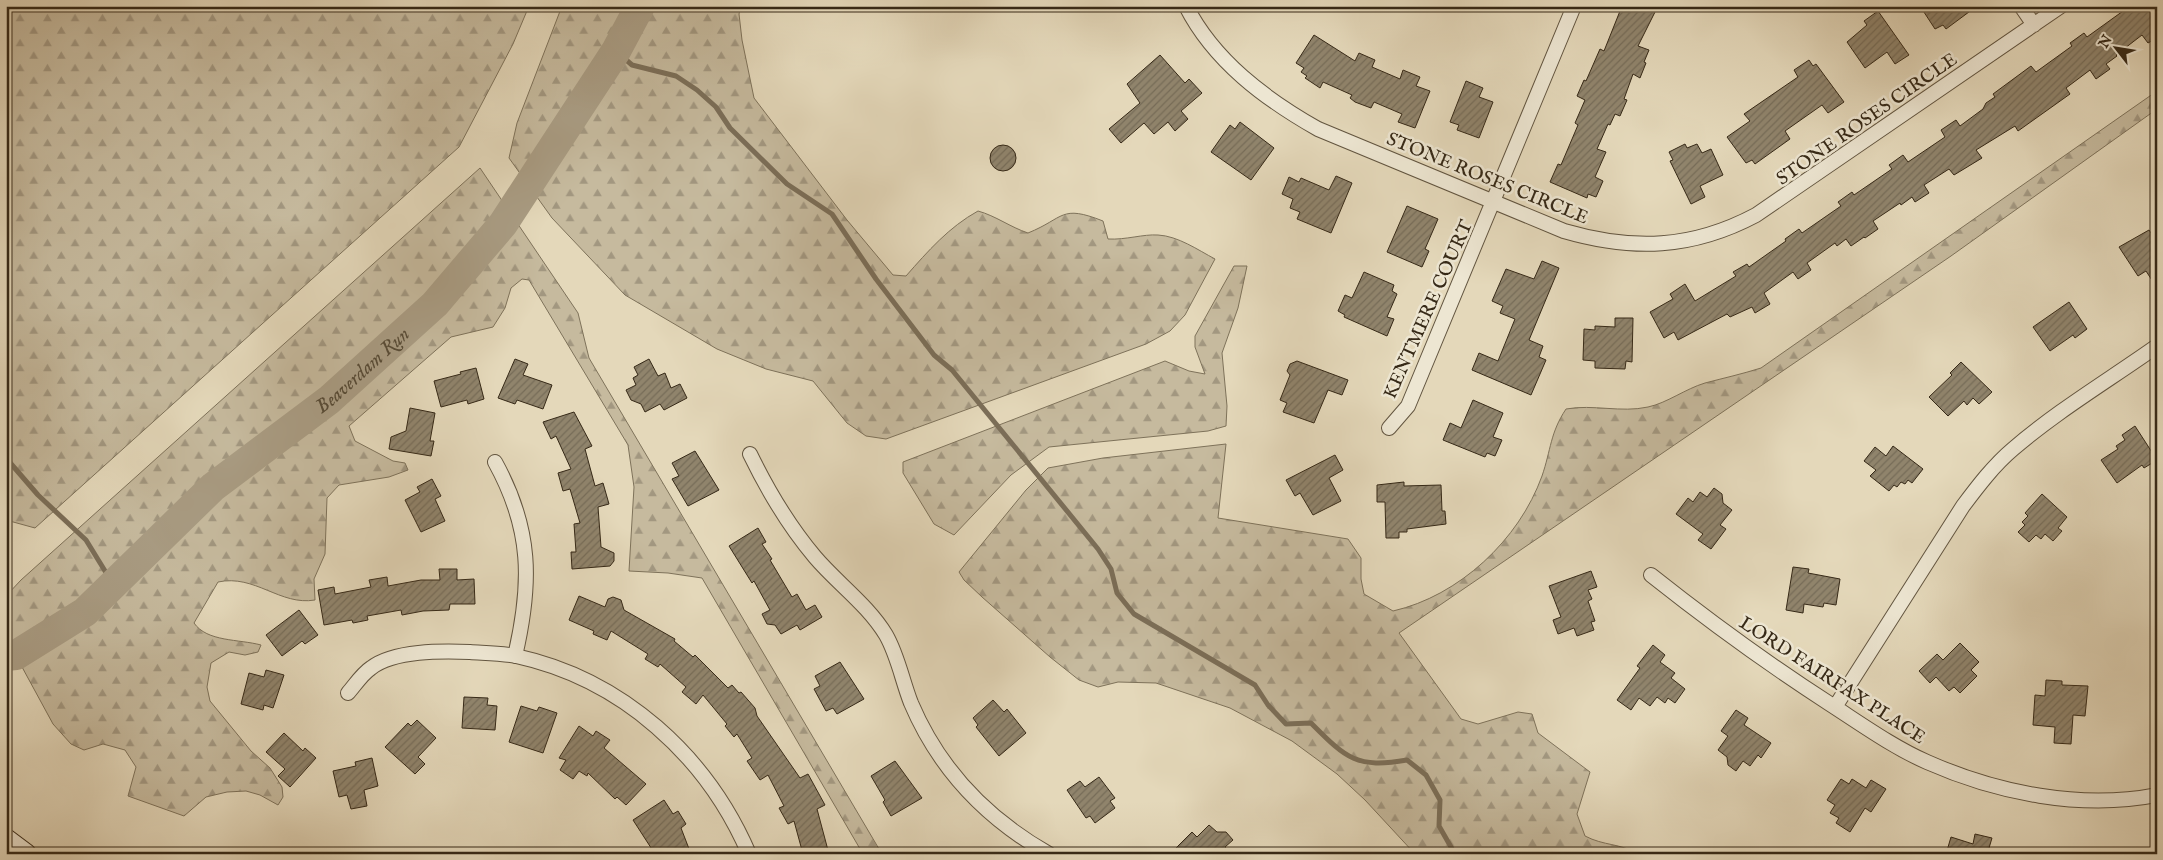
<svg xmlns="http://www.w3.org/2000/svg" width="2163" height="860" font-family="'IM FELL English',serif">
  <defs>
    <pattern id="forest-firs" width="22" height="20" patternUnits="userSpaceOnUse" patternTransform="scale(1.25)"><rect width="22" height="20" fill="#c6ba9e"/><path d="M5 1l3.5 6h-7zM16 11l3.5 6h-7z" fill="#a29780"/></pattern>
    <pattern id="building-hatch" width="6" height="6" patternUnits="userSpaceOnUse" patternTransform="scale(1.25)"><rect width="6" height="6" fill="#90846c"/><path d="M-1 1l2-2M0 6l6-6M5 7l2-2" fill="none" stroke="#766c58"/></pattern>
  </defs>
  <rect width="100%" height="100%" fill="#e4d8ba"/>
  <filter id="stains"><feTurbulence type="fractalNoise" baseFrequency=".004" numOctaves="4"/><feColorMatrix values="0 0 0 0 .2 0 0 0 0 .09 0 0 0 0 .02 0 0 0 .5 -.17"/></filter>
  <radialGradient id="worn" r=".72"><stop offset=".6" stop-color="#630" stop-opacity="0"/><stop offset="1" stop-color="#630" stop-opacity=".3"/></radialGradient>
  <path fill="url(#forest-firs)" stroke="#7e725a" d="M6,6H529L513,44L459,147L35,528L6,520Z
    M562,6H741L739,14L742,40L754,98L847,220L893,275L906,276C928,251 949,227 978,211C996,216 1010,227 1028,233C1065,218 1060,204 1103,221L1108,239C1126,240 1143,234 1158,235C1178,236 1198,250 1215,259L1185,315L1170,331L1146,344L886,439L866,436L847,423L813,381L766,369L717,349L625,295L552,218L509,158L517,123Z
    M2157,91V109L1951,256L1399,633L1461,719L1478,724L1518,712L1532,714L1538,733L1590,772L1577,814L1585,836C1604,846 1620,843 1638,854H1415L1365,800L1337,774L1292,741L1230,708L1156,683L1118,682L1098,687L1079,680L1050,657L982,597L964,580L959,572L1026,490L1048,468L1103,458L1226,444L1218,518L1348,539L1361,558V579L1364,594L1393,611C1459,596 1519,540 1542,476C1551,450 1550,433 1566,409C1593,404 1621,413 1648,407C1667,403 1685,389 1705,383C1724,378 1742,374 1761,368Z
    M480,168L578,313L589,358L882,854H863L702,578L668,573L629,571L634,487L628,445L529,280L522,279L511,288L505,308L493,327L451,337L349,426L355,441L393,461L405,463L408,470L389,477L339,485L327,498L325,554L314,579L315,600C280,606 255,574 218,582L194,623C207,642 239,639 261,645L258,652L245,655L229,652L211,663L207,687L210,701L251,751L270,768L282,787L283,797L278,805L260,795L246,791L227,792L206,797L184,816L128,796L136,767L125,750L103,744L84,750L71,744L53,724L22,667L6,646V596L21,580Z
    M1234,266H1247L1238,308L1222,353L1227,406L1226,426L1208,431L1049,447L1011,475L954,535L934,524L903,473V462L1165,361L1189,371L1205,374L1195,347V336Z"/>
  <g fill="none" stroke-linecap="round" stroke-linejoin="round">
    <path stroke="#7b6e58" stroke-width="5" d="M616,51L632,65L676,76L697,90L716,107L730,128L787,184L832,214L876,279L934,355L952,370L1098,549L1111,569L1117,593L1134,614L1255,685L1268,705L1286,724L1311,723C1346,758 1356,769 1407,760L1426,775L1440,800L1439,826L1455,854
      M6,458L38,495L86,540L113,584"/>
    <path stroke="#a99c83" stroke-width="30" id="s1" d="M6,656L16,655L85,612L213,487L329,400L435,304L503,224L616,51L640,6"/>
  </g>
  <path fill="url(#building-hatch)" stroke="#362917" d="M1622,6H1658L1638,46L1649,50L1644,62L1646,63L1640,78L1633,74L1624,99L1627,100L1620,116L1615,114L1610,125L1608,124L1597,149L1606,152L1595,177L1603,181L1596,197L1588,194L1587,198L1550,182L1558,164L1561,165L1578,125L1575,123L1585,100L1577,96L1584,80L1586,81L1600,49L1604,51Z
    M1920,6H1977L1946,29L1943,25L1935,29Z
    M2130,6H2157V38L2148,43L2142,35L2116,55L2117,56L2106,64L2110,69L2096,79L2090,70L2066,88L2070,94L2018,131L2015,126L1976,150L1982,158L1954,175L1949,169L1924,185L1929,193L1915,202L1912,197L1901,205L1900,203L1873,221L1878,229L1865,238L1864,237L1851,246L1846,239L1837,246L1835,243L1807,263L1811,270L1798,279L1793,272L1764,293L1770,304L1755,313L1752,307L1730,317L1727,314L1678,340L1674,332L1664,338L1650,312L1673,299L1670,294L1685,284L1695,301L1736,276L1733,272L1747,264L1749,267L1786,241L1785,239L1799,229L1802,233L1841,206L1838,202L1852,192L1854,195L1892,169L1889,165L1903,155L1908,162L1945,137L1941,130L1956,120L1960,126L1983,109L1986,103L1995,97L1993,94L2031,66L2036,72L2072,46L2070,43L2084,33L2087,37Z
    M1878,11L1909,55L1895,64L1887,52L1865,68L1847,42L1867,25L1864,21Z
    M1314,35L1355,61L1359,53L1375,60L1372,67L1400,79L1403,70L1420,77L1416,86L1430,91L1415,128L1398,122L1402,114L1374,102L1371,108L1355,102L1350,98L1352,95L1323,82L1320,88L1305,78L1307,76L1301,72L1304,68L1296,63Z
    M1160,55L1185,83L1189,79L1202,93L1181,111L1188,119L1175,131L1168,122L1154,134L1144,123L1121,143L1109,129L1140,103L1127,84Z
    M1809,60L1813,66L1816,64L1844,102L1828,113L1822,105L1785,131L1790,139L1755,164L1752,160L1746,163L1727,137L1750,121L1744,114L1798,77L1794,70Z
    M1466,81L1483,88L1479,97L1493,102L1479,138L1457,130L1459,125L1450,122Z
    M1240,122L1274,148L1251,180L1211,152L1230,125L1235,129Z
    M1685,144L1687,148L1697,144L1702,153L1711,149L1723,175L1700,186L1705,197L1691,204L1670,161L1673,160L1669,152Z
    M990 158a13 13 0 1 1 26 0a13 13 0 1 1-26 0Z
    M1336,176L1352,183L1331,233L1297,219L1300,212L1290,208L1293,199L1282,194L1289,177L1299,182L1301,178L1329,190Z
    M1407,206L1438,219L1425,249L1429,251L1422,267L1387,252Z
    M2149,230L2157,242V288L2146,271L2138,276L2119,247Z
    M1542,261L1559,268L1529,340L1543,346L1539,357L1546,360L1531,395L1472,370L1479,353L1498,361L1515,319L1500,313L1503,306L1492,301L1506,269L1534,279Z
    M1364,272L1394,285L1392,291L1397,294L1387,317L1394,319L1387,336L1344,317L1345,315L1338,311L1345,295L1352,298Z
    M2069,302L2087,329L2075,338L2073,335L2050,351L2033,327Z
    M1615,318H1633L1632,362L1626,361L1625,369L1595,368V361L1583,360L1584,329L1595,330V326L1615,327Z
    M515,359L528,364L523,375L552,385L543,409L517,400L515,404L498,398Z
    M649,359L658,376L665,373L671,388L680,384L687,398L664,410L660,404L645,412L641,404L631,400L626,390L636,385L633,378L638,375L634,367Z
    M1297,361L1348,380L1342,395L1328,390L1314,423L1283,412L1287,403L1280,400L1290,375L1287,371L1290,364Z
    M1961,362L1992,392L1979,404L1973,398L1967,405L1964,401L1948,416L1929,397L1952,375L1950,373Z
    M476,368L484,399L468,404L467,400L441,407L434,381L461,374L460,372Z
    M1473,400L1503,413L1493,437L1502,440L1495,456L1487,453L1485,457L1443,440L1450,423L1461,428Z
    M410,408L435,413L430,441H434L431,456L389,449L391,437L406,431Z
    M574,412L592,446L585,449L595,486L603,483L609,504L598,507L601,547L614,553V561L610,566L572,569L571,552H576L574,524L580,523L570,489L563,491L558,473L571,469L556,436L551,439L543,422Z
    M2135,426L2157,460L2144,468L2142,465L2117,483L2101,460L2118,449L2116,446L2125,440L2122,435Z
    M1893,446L1923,469L1912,483L1908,480L1905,484L1901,482L1897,487L1894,485L1889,491L1870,476L1876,470L1864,461L1875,447L1886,456Z
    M695,451L719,490L688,506L672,479L679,476L672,463Z
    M1335,455L1343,470L1329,478L1341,501L1313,515L1300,493L1295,496L1286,480Z
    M432,479L441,496L435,499L445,521L421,532L405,500L420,492L417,487Z
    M1404,482V486L1441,485L1442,511H1445L1446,524L1407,529V532H1399V538H1386L1385,502H1377V485Z
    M1714,488L1722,494L1723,503L1732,510L1720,525L1726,529L1711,549L1698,540L1703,534L1676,514L1688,498L1693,502L1700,492L1707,497Z
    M2042,494L2067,517L2058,528L2062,531L2053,541L2045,534L2041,539L2036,535L2029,542L2018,532L2025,525L2022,522L2028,516L2025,513Z
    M758,528L766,542L762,544L772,559L770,560L792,597L797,594L806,610L815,605L822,617L800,630L797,625L781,634L775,625L767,624L762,614L770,610L754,581L752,583L729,546Z
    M1793,567L1809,569L1808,573L1840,579L1836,605L1824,603L1823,607L1804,604L1803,613L1786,610Z
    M439,569H457V580L474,579L475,604H450L449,610L423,611L402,615L401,610L367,616L368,620L353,623L352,620L324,625L318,590L334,587L335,594L371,587L369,580L387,577L388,586L421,580H440Z
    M1591,571L1597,587L1588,590L1592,599L1588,601L1595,621L1591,622L1594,630L1577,636L1574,628L1558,634L1553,620L1561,617L1549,586Z
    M579,596L605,607L608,599L613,597L621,600L624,610L675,639L674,641L693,657L695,655L728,688L732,685L739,693L741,692L755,708L757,716L800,778L808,774L825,805L817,809L829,854H803L794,821L788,824L779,808L784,806L768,775L760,780L747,761L752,758L737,734L734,737L725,726L727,724L703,695L696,704L682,692L686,687L660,664L658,667L645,659L648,654L611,631L607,640L593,634L594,631L569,620Z
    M299,610L318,635L305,644L302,641L282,656L266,635Z
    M1960,643L1979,662L1971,670L1977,676L1960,693L1954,687L1949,691L1936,677L1930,683L1919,671L1937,654L1943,660Z
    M1653,645L1665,655L1660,662L1675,673L1671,678L1685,689L1675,703L1668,698L1665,703L1657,697L1650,706L1639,698L1631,710L1617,700L1640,668L1637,666Z
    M840,662L864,699L837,714L833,708L826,711L814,689L820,686L815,676Z
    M266,670L284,675L273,708L264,705L263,710L241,704L249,673L264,677Z
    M2046,680L2062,681V685L2088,686L2085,716L2073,715L2071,744L2054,743L2055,727L2033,725L2035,695L2045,696Z
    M464,697L488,698L487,705L497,706L495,730L462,728Z
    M993,700L1004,712L1007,709L1026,733L999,756L976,727L978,725L973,718Z
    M521,706L537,711L539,707L557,713L543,753L509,742Z
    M1736,710L1748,718L1744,725L1771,743L1761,758L1758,755L1750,766L1743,761L1736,771L1728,765L1727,757L1718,750L1728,736L1721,731Z
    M417,720L436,738L418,757L425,764L415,774L385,747L408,723L411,726Z
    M579,726L593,736L596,731L610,740L604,748L646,784L626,805L617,797L615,799L588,773L587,776L579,771L573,779L560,770L566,760L559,758Z
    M284,733L303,751L305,748L316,758L290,787L278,776L285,769L266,752Z
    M372,758L378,786L364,790L367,806L351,809L347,795L339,797L333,771L356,766L355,762Z
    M895,761L922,798L891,816L883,802L885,800L871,776Z
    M1099,777L1115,798L1110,801L1115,808L1095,823L1090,816L1086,818L1067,790L1080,781L1085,787Z
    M1841,779L1849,784L1852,779L1866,788L1871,780L1886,789L1871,812L1865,808L1850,832L1836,823L1839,818L1830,813L1835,805L1827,800Z
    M664,800L673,814L678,811L686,824L681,828L691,854H655L633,820Z
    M1209,825L1217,832H1226L1233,840L1225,847L1232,854H1170L1192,832L1197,837Z
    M1975,834L1992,838L1989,848L1995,850L1994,854H1946L1951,837L1973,844Z"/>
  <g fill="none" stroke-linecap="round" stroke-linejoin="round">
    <g stroke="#625540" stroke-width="16">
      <path id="street" d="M1186,6C1214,61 1265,99 1318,129L1564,231C1633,251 1692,249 1756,215L2061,6
        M2021,6L2034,25
        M1389,428L1408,406L1574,6
        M750,454C768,491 788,525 815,557C837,583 868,605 886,635C898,656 902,680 911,703C939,769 987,819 1049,854
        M495,462C532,529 532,583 515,656
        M1651,575C1709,621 1768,664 1830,704C1861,724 1893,747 1927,762C1997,793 2081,810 2157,795
        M348,693C355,685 362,674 371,668C394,650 442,651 470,652C485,653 501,653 516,656C622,679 707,756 749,854
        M1835,707L1963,506C1978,486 1994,465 2013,449C2057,411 2109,380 2157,346"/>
    </g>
    <g stroke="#362917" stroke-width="22">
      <path id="secondary" d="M6,839L26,854"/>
    </g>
    <use href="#street" stroke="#ede6d2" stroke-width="14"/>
    <use href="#secondary" stroke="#ede6d2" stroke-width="20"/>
  </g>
  <g text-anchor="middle" stroke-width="5" stroke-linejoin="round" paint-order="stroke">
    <g font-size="19" fill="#362917" stroke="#ede6d2">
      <text transform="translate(1866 118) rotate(-35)" y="7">STONE ROSES CIRCLE</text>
      <text transform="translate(1488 177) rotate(22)" y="7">STONE ROSES CIRCLE</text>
      <text transform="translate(1427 309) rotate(-66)" y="7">KENTMERE COURT</text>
      <text transform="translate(1833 679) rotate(33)" y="7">LORD FAIRFAX PLACE</text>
    </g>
    <g font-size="20" font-style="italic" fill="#584c37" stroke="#ede6d2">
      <text dy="7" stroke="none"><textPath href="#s1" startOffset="460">Beaverdam Run</textPath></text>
    </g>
  </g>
  <rect width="2163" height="860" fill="none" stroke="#e4d8ba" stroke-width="25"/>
  <rect x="8" y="8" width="2148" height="845" fill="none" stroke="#362917" stroke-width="2.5"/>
  <rect x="12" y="12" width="2138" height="835" fill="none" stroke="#362917"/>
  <g transform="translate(2116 48) rotate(301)" stroke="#ede6d2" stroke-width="4" paint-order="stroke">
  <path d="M0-4L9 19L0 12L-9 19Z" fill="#362917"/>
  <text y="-8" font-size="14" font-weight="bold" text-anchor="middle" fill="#362917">N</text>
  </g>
  <rect width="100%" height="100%" filter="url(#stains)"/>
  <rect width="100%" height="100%" fill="url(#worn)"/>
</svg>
